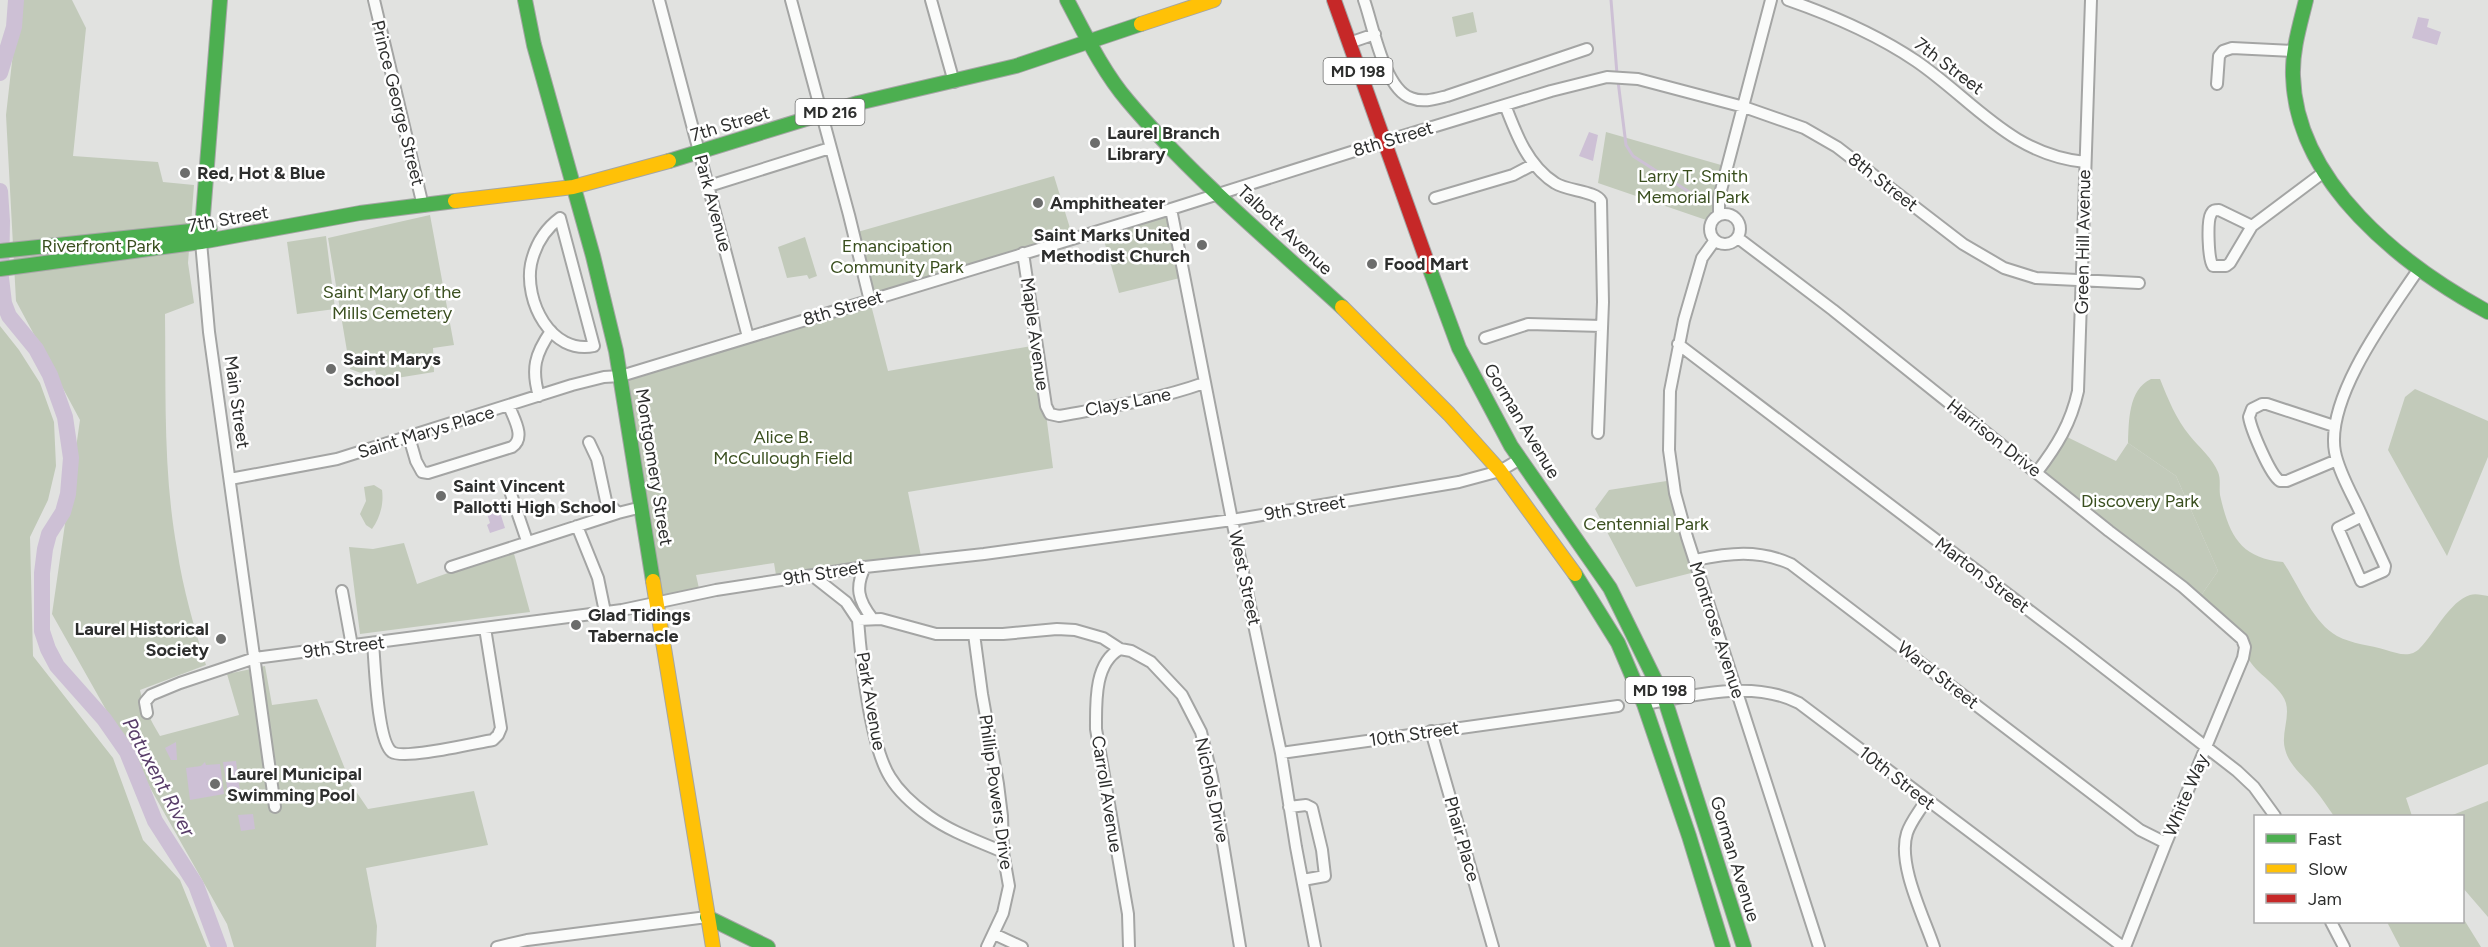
<svg xmlns="http://www.w3.org/2000/svg" width="2488" height="947" font-family="Figtree,sans-serif">
  <rect width="100%" height="100%" fill="#e1e2e0"/>
  <path fill="#c2caba" d="M19,0H72L86,28L73,156L158,162L163,182L194,185L188,263L194,303L165,314C166,392 163,472 177,549C183,589 194,627 206,665L140,690C143,706 151,721 160,736L239,715L227,674L265,666L272,705L317,699L351,784L368,809L474,791L488,845L366,868L377,926L376,947H234L227,924L52,614L80,420L16,301L6,115Z
    M1473,12L1477,32L1456,37L1452,17Z
    M1606,132L1728,167L1719,215L1712,222L1598,183Z
    M1054,176L1073,238L870,301L888,371L1037,345L1053,468L908,492L922,561L777,581L774,563L696,575L700,593L657,602L621,376L869,301L854,233Z
    M1171,209L1184,277L1119,293L1101,230Z
    M430,215L454,345L433,348L434,372L378,381L375,370L361,373L350,369L328,238Z
    M326,236L335,309L297,314L287,242Z
    M805,237L817,276L809,279L807,275L787,278L778,247Z
    M2415,389L2488,421V457L2447,556L2388,450L2405,397Z
    M2063,435L2116,461L2128,443L2176,476L2218,571L2198,600L2037,472Z
    M1673,480L1699,571L1636,587L1595,509L1609,490Z
    M374,485L382,490C384,504 380,518 372,529L366,525L360,514L366,501L364,487Z
    M404,543L417,584L513,550L530,612L360,634L349,547L373,549Z
    M2488,801V917L2463,888L2462,816H2450Z"/>
  <path fill="#c0c9b7" d="M0,326L19,350L40,383L54,422L56,466L48,500L30,537L33,656L113,758L143,840L180,880L207,947H0Z
    M2151,379H2160C2168,399 2176,419 2190,436C2199,447 2213,459 2218,472C2221,479 2219,488 2220,495C2229,535 2240,558 2283,562C2298,584 2313,623 2337,636C2352,644 2370,645 2386,650C2397,653 2410,659 2420,648C2434,634 2450,601 2470,595C2475,593 2483,595 2488,596V764L2406,798L2412,816H2334C2328,808 2322,798 2315,790C2305,777 2289,766 2285,749C2280,732 2294,711 2282,695C2269,676 2246,669 2244,644L2198,600L2218,571L2176,476L2128,443C2129,421 2128,390 2151,379Z
    M2463,918L2481,947H2400L2387,922H2462Z"/>
  <path fill="#cdc0d5" d="M2418,17L2429,19L2427,27L2441,32L2437,45L2412,38Z
    M1589,132L1598,135L1593,161L1579,156Z
    M497,503L505,528L490,533L487,525L490,523L485,507Z
    M176,742L177,760H171L165,748Z
    M236,761L240,792L228,793L223,762Z
    M205,762L206,765L220,764L224,794L190,800L186,768L201,766Z
    M253,814L255,829L241,831L238,815Z"/>
  <g fill="none" stroke-linecap="round" stroke-linejoin="round">
    <path stroke="#cdc0d5" stroke-width="3" d="M1611,0L1617,74
      M0,66H2
      M1618,81L1626,145L1633,156L1697,197"/>
    <path stroke="#cdc0d5" stroke-width="16" d="M0,73L14,27L16,0
      M0,191L2,221L1,278L4,303L9,316L36,349L50,375L65,417L71,458L68,494L63,512L49,534L45,549L42,573V631L48,649L57,666L104,719L127,752L155,821L196,885L219,947"/>
    <g stroke="#a4a5a4" stroke-width="14">
      <path id="street" d="M374,0L423,206
        M659,0L748,337
        M791,0L849,215L870,301
        M931,0L954,82
        M1364,0C1373,25 1384,89 1411,98C1423,103 1435,99 1447,96L1587,49
        M1788,0C1834,16 1876,34 1916,61C1973,100 2011,155 2085,162
        M1349,43L1375,34
        M2217,84L2219,56L2223,51L2232,48L2294,51
        M1505,105C1516,134 1528,166 1555,183C1567,191 1596,191 1601,201L1603,302L1598,433
        M709,186L830,148
        M1435,198L1513,175L1534,164
        M1171,209L1232,520L1281,753L1296,847L1315,947
        M1710 229a15 15 0 1 1 30 0a15 15 0 1 1-30 0Z
        M1719,215V198L1771,0
        M560,218L594,346C551,355 524,301 531,264C535,246 545,229 560,218Z
        M2252,226L2219,210C2215,210 2213,210 2211,214C2207,221 2208,259 2213,266H2226L2230,263L2252,226L2324,172
        M1738,238L1833,310L2109,531L2183,587L2242,639L2245,647L2243,658L2166,843L2125,947
        M1715,240L1702,258L1684,320L1670,391L1669,450L1675,493L1687,537L1819,947
        M201,242L209,332L275,807
        M1023,253L1046,406L1050,414L1059,416C1109,407 1156,400 1204,383
        M1485,338L1528,324L1602,326
        M1678,344L2072,643L2237,771L2254,787L2275,816
        M539,396C531,369 535,354 551,331
        M2334,426L2267,404H2262L2252,409L2249,417C2251,429 2270,475 2280,481H2287L2337,460
        M409,437L416,461L422,472L428,473L512,447C526,438 514,419 509,406
        M589,442L597,459L606,501L618,513L642,507
        M2037,472C2057,446 2071,423 2078,391L2091,0
        M230,479L337,459L572,385L604,377L621,376L1171,209L1383,142L1551,91L1607,77L1638,79L1744,107L1804,128L1837,147L1963,244L2004,268L2036,278L2139,283
        M510,491L527,541
        M2362,516C2353,496 2339,473 2335,452C2325,398 2389,313 2418,270
        M2362,516L2385,566L2384,571L2361,581L2338,528Z
        M577,526L598,578L605,612
        M1695,560C1729,553 1758,549 1791,564L2140,830L2166,843
        M451,567L618,513
        M865,567C855,587 858,600 872,618
        M813,576L846,602L858,620C861,659 870,745 890,777C899,792 915,806 929,816C951,832 978,841 1003,852
        M342,591L352,646
        M858,620L881,619L936,634H1003L1057,629L1075,630L1103,638L1120,649L1131,651L1151,662L1182,695L1201,732L1212,777L1240,947
        M974,634L982,694L998,784L1002,816L1003,852L1009,886L1003,913L987,947
        M373,643C375,664 377,741 392,752C404,760 475,743 493,740L498,735L501,728L485,628
        M1120,649C1094,663 1096,703 1096,729L1128,914L1129,947
        M1644,704C1694,696 1752,679 1799,703L2123,947
        M147,713L145,702L151,695L180,683L255,658L622,610L716,590L865,567L984,554L1232,520L1459,482L1500,471L1520,459
        M1431,731L1493,947
        M1281,753L1618,706
        M1926,800C1920,811 1911,821 1907,833C1897,864 1924,917 1934,947
        M1289,807L1306,805L1312,808L1322,850L1325,876L1303,880
        M2331,922L2344,947
        M994,934L1022,947
        M497,947L527,940L707,917"/>
    </g>
    <g stroke="#a4a5a4" stroke-width="16">
      <path id="fast" d="M525,0L534,45L593,256L616,351L653,581
        M1067,0C1085,34 1103,72 1128,101C1192,177 1270,241 1342,307
        M2306,0C2300,25 2292,50 2293,76C2296,183 2403,266 2488,312
        M669,161L858,103L1016,66L1141,24
        M201,241L220,0
        M0,251L210,229
        M1429,267L1459,348L1511,446L1610,588L1665,700L1744,947
        M0,269L201,242L360,213L455,201
        M1575,574L1618,643L1644,704L1689,836L1723,947
        M707,917L768,947"/>
    </g>
    <g stroke="#a4a5a4" stroke-width="16">
      <path id="slow" d="M1141,24L1214,0
        M455,201L573,187L669,161
        M1342,307L1449,414L1500,471L1575,574
        M653,581L713,947"/>
    </g>
    <g stroke="#a4a5a4" stroke-width="16">
      <path id="jam" d="M1334,0L1429,267"/>
    </g>
    <use href="#street" stroke="#fafbfa" stroke-width="10"/>
    <use href="#fast" stroke="#4caf50" stroke-width="14"/>
    <use href="#slow" stroke="#ffc107" stroke-width="14"/>
    <use href="#jam" stroke="#c62828" stroke-width="14"/>
  </g>
  <g fill="#6c6d6c" stroke="#fff" stroke-width="2">
    <circle cx="1095" cy="143" r="6"/>
    <circle cx="185" cy="173" r="6"/>
    <circle cx="1038" cy="203" r="6"/>
    <circle cx="1202" cy="245" r="6"/>
    <circle cx="1372" cy="264" r="6"/>
    <circle cx="331" cy="369" r="6"/>
    <circle cx="441" cy="496" r="6"/>
    <circle cx="576" cy="625" r="6"/>
    <circle cx="221" cy="639" r="6"/>
    <circle cx="215" cy="784" r="6"/>
  </g>
  <g text-anchor="middle" stroke-width="5" stroke-linejoin="round" paint-order="stroke">
    <g fill="#fff" stroke="#6c6d6c" stroke-width="1.5">
      <rect x="1323.5" y="58" width="69" height="26" rx="4.5"/>
      <rect x="795.5" y="99" width="69" height="26" rx="4.5"/>
      <rect x="1625.5" y="677" width="69" height="26" rx="4.5"/>
    </g>
    <g font-size="16" font-weight="bold" fill="#2d2e2d">
      <text x="1358" y="77">MD 198</text>
      <text x="830" y="118">MD 216</text>
      <text x="1660" y="696">MD 198</text>
    </g>
    <g font-size="18" fill="#2d2e2d" stroke="#fff">
      <text transform="translate(1949 66) rotate(37)" y="6">7th Street</text>
      <text transform="translate(398 103) rotate(76)" y="6">Prince George Street</text>
      <text transform="translate(730 124) rotate(-17)" y="6">7th Street</text>
      <text transform="translate(1393 139) rotate(-17)" y="6">8th Street</text>
      <text transform="translate(1883 182) rotate(38)" y="6">8th Street</text>
      <text transform="translate(713 203) rotate(75)" y="6">Park Avenue</text>
      <text transform="translate(228 219) rotate(-10)" y="6">7th Street</text>
      <text transform="translate(1285 230) rotate(43)" y="6">Talbott Avenue</text>
      <text transform="translate(2083 242) rotate(-89)" y="6">Green Hill Avenue</text>
      <text transform="translate(843 308) rotate(-17)" y="6">8th Street</text>
      <text transform="translate(1035 334) rotate(82)" y="6">Maple Avenue</text>
      <text transform="translate(237 402) rotate(82)" y="6">Main Street</text>
      <text transform="translate(1128 402) rotate(-11)" y="6">Clays Lane</text>
      <text transform="translate(1522 421) rotate(59)" y="6">Gorman Avenue</text>
      <text transform="translate(426 432) rotate(-17)" y="6">Saint Marys Place</text>
      <text transform="translate(1994 438) rotate(38)" y="6">Harrison Drive</text>
      <text transform="translate(654 467) rotate(81)" y="6">Montgomery Street</text>
      <text transform="translate(1305 508) rotate(-9)" y="6">9th Street</text>
      <text transform="translate(824 573) rotate(-9)" y="6">9th Street</text>
      <text transform="translate(1982 575) rotate(37)" y="6">Marton Street</text>
      <text transform="translate(1245 578) rotate(78)" y="6">West Street</text>
      <text transform="translate(1717 630) rotate(72)" y="6">Montrose Avenue</text>
      <text transform="translate(344 647) rotate(-7)" y="6">9th Street</text>
      <text transform="translate(1938 675) rotate(38)" y="6">Ward Street</text>
      <text transform="translate(871 701) rotate(80)" y="6">Park Avenue</text>
      <text transform="translate(1414 734) rotate(-8)" y="6">10th Street</text>
      <text transform="translate(1897 778) rotate(38)" y="6">10th Street</text>
      <text transform="translate(1212 790) rotate(78)" y="6">Nichols Drive</text>
      <text transform="translate(996 792) rotate(82)" y="6">Phillip Powers Drive</text>
      <text transform="translate(1107 794) rotate(81)" y="6">Carroll Avenue</text>
      <text transform="translate(2186 795) rotate(-67)" y="6">White Way</text>
      <text transform="translate(1462 839) rotate(74)" y="6">Phair Place</text>
      <text transform="translate(1735 859) rotate(73)" y="6">Gorman Avenue</text>
    </g>
    <g font-size="18" font-weight="bold" fill="#2d2e2d" stroke="#fff" text-anchor="start">
      <text x="1107" y="139">Laurel Branch<tspan x="1107" dy="21">Library</tspan></text>
      <text x="197" y="179">Red, Hot &amp; Blue</text>
      <text x="1050" y="209">Amphitheater</text>
      <text x="1190" y="241" text-anchor="end">Saint Marks United<tspan x="1190" dy="21">Methodist Church</tspan></text>
      <text x="1384" y="270">Food Mart</text>
      <text x="343" y="365">Saint Marys<tspan x="343" dy="21">School</tspan></text>
      <text x="453" y="492">Saint Vincent<tspan x="453" dy="21">Pallotti High School</tspan></text>
      <text x="588" y="621">Glad Tidings<tspan x="588" dy="21">Tabernacle</tspan></text>
      <text x="209" y="635" text-anchor="end">Laurel Historical<tspan x="209" dy="21">Society</tspan></text>
      <text x="227" y="780">Laurel Municipal<tspan x="227" dy="21">Swimming Pool</tspan></text>
    </g>
    <g font-size="18" fill="#3a4f1f" stroke="#fff">
      <text x="1693" y="182">Larry T. Smith<tspan x="1693" dy="21">Memorial Park</tspan></text>
      <text x="101" y="252">Riverfront Park</text>
      <text x="897" y="252">Emancipation<tspan x="897" dy="21">Community Park</tspan></text>
      <text x="392" y="298">Saint Mary of the<tspan x="392" dy="21">Mills Cemetery</tspan></text>
      <text x="783" y="443">Alice B.<tspan x="783" dy="21">McCullough Field</tspan></text>
      <text x="2140" y="507">Discovery Park</text>
      <text x="1646" y="530">Centennial Park</text>
    </g>
    <g font-size="20" font-style="italic" fill="#583d69" stroke="#fff">
      <text transform="translate(159 777) rotate(62)" y="7">Patuxent River</text>
    </g>
  </g>
  <rect x="2254" y="815" width="210" height="108" fill="#ffffff" stroke="#ababab" stroke-width="1.5"/>
  <rect x="2266" y="834" width="30" height="9" fill="#4caf50" stroke="#ababab" stroke-width="1.5"/>
  <text x="2308" y="845" font-size="18" fill="#2d2e2d">Fast</text>
  <rect x="2266" y="864" width="30" height="9" fill="#ffc107" stroke="#ababab" stroke-width="1.5"/>
  <text x="2308" y="875" font-size="18" fill="#2d2e2d">Slow</text>
  <rect x="2266" y="894" width="30" height="9" fill="#c62828" stroke="#ababab" stroke-width="1.5"/>
  <text x="2308" y="905" font-size="18" fill="#2d2e2d">Jam</text>
</svg>
